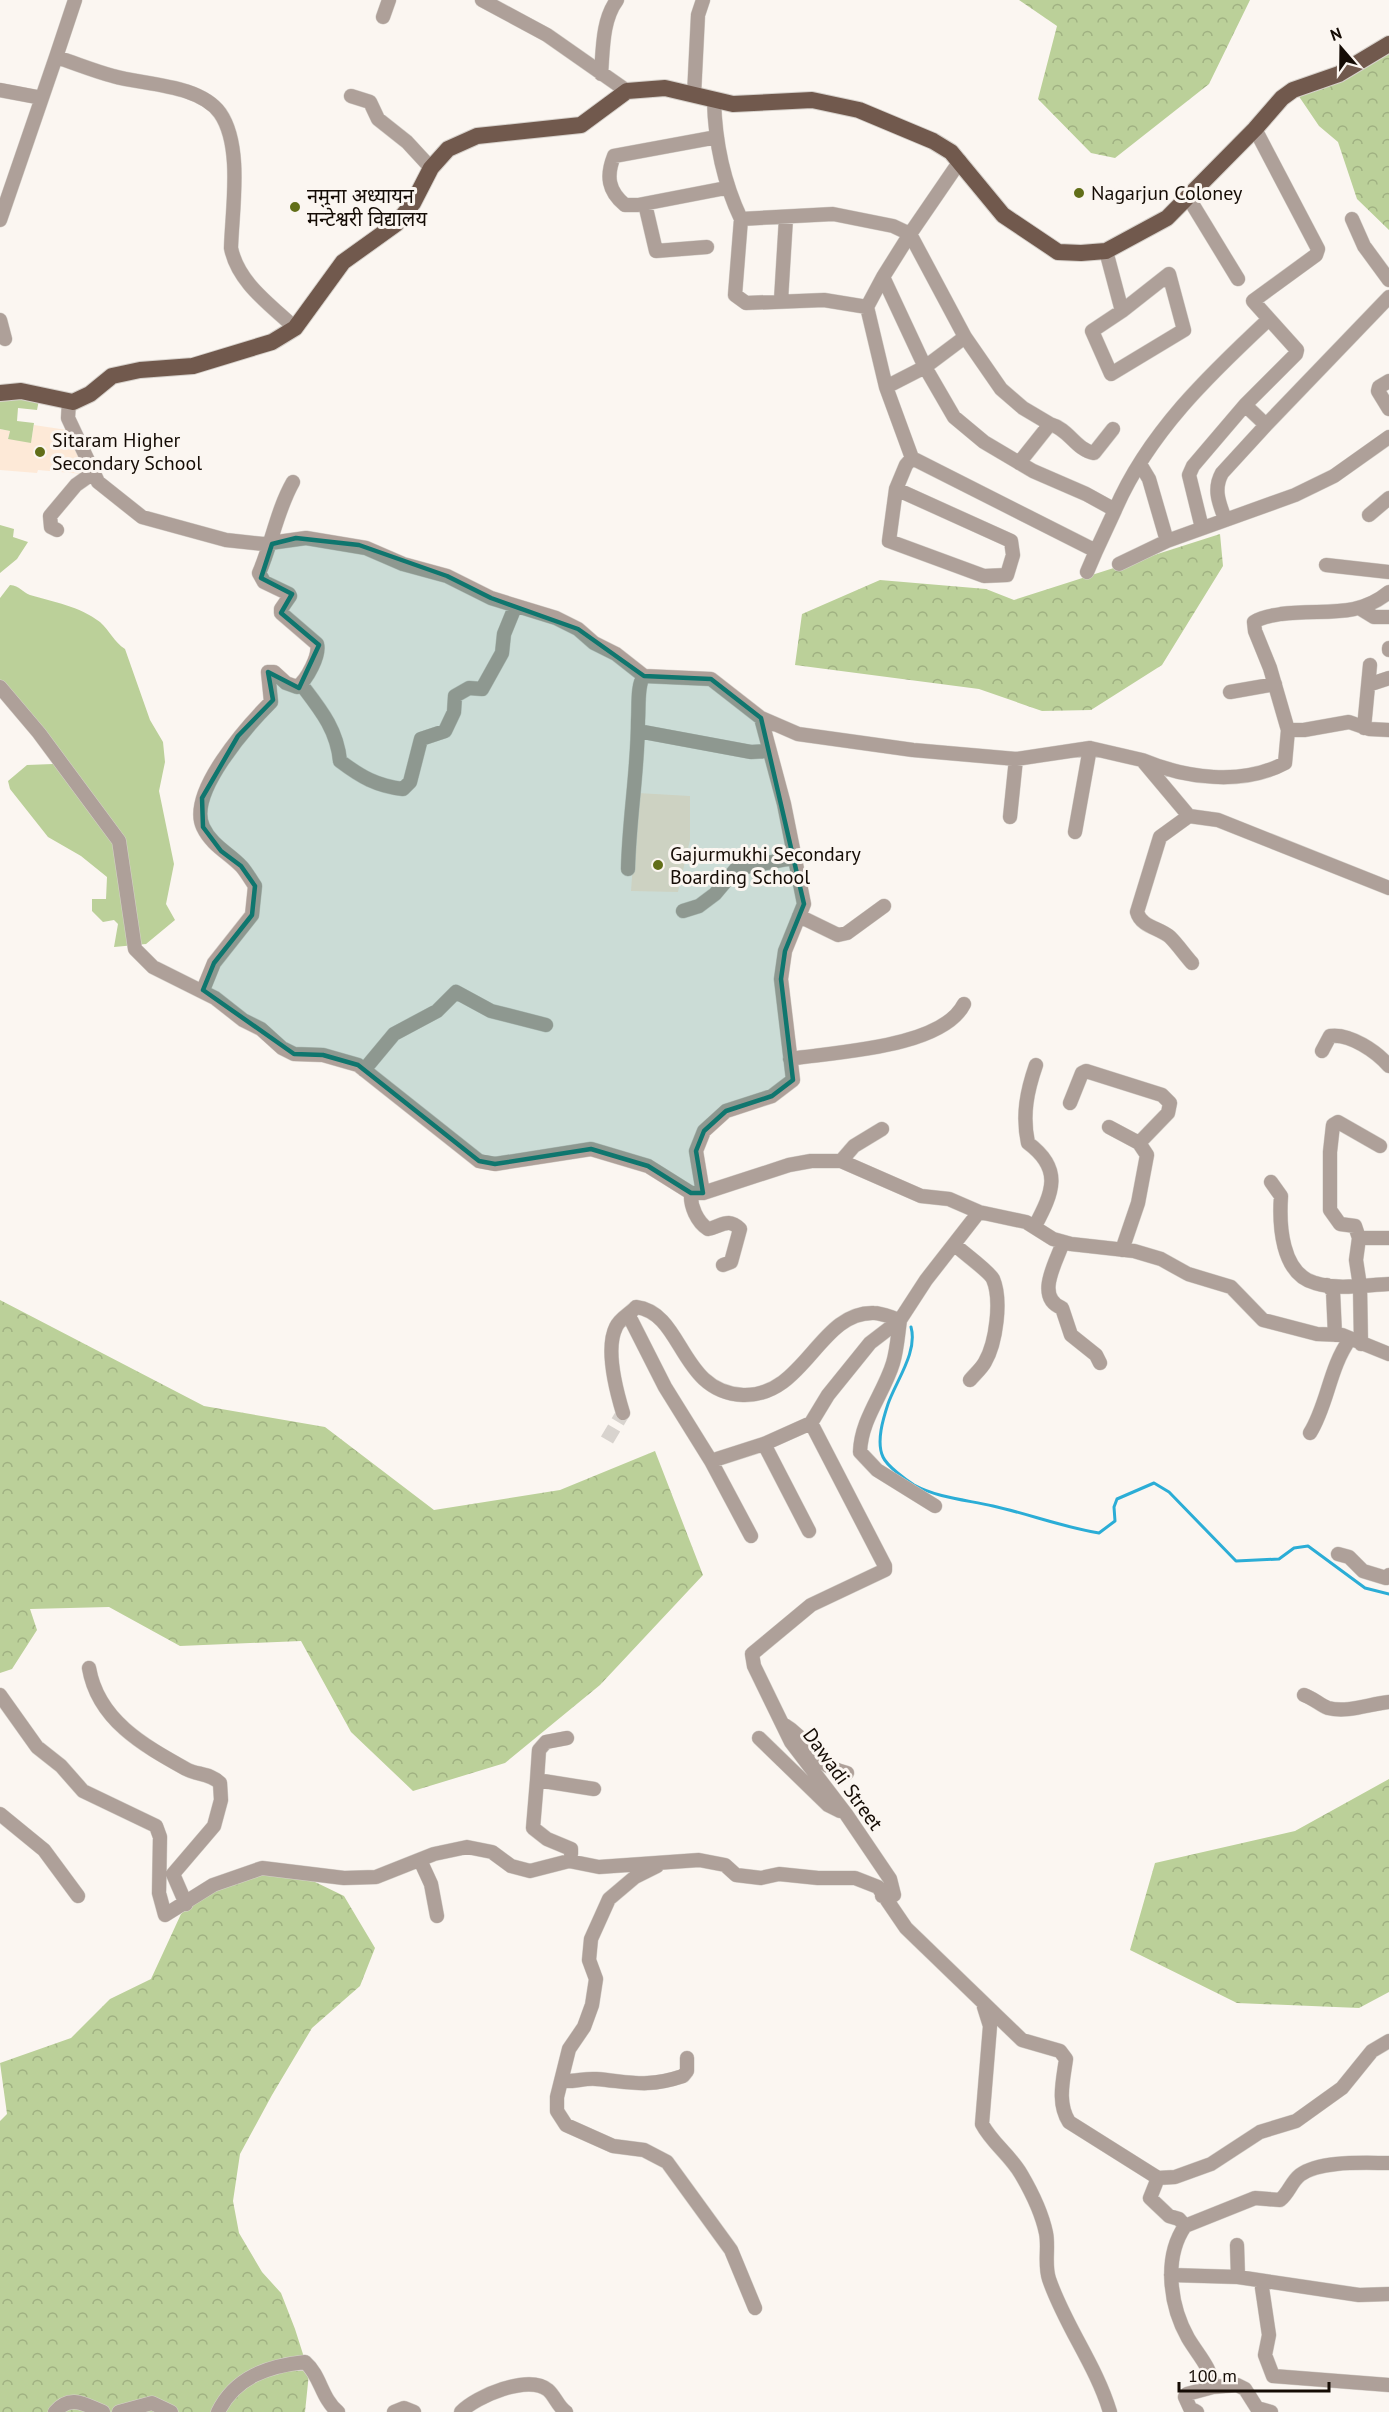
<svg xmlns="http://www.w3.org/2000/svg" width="1389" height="2412" font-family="'PT Sans','Noto Sans Devanagari',sans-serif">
  <defs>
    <pattern id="forest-crowns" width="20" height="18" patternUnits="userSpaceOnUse" patternTransform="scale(1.5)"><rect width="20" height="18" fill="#bbd099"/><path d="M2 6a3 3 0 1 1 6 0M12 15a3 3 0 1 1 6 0" fill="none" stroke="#a0b182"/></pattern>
  </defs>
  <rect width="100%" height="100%" fill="#fbf6f1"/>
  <path fill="#fde9d7" d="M34,425L67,430L84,462L83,474L38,470L37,473L0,470V429L10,431L8,438L31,442Z
    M638,793L690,796V840L678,892L631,891Z"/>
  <path fill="#bbd099" d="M7,398L39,400L37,410L18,408L17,421L34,423L31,443L8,439L10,431L0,429V400Z
    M0,525L14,529L13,537L28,542L17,559L0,573Z
    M10,585C20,586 22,592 30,595C54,602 79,606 100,622C110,631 114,642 125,649L150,720L163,742L165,762L159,791L174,864L166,904L175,920L146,944L114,947L118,924L114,920L103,922L92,911V899H106L107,877L81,856L48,837L10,789L8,781L27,765L53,764L73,786L0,684V598Z"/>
  <path fill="url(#forest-crowns)" d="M1019,0H1250L1209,84L1115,158L1091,153L1038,99L1057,26Z
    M1389,40V230L1357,199L1338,142L1319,126L1298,95Z
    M1220,534L1223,566L1162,665L1091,710L1042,711L979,689L795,665L802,614L880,580L986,589L1014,600Z
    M0,1300L204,1406L325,1427L434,1510L560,1490L655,1451L703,1575L600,1685L505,1763L413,1791L351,1732L301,1641L180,1646L109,1607L30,1609L37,1630L12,1669L0,1673Z
    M1389,1779V1992L1359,2008L1237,2003L1130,1950L1155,1863L1295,1831Z
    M276,1871L311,1880L344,1896L375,1948L360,1986L312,2028L272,2095L240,2154L233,2201L239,2233L262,2272L281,2293L295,2329L309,2373L305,2412H0V2121L7,2114L0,2063L71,2038L110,1999L151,1979L181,1914L210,1890Z"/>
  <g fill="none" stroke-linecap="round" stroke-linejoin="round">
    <path stroke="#2badd6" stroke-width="3" d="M911,1327C918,1352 896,1381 888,1404C883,1419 876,1442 883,1457C887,1466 906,1480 914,1485C938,1498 967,1500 993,1506C1029,1514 1062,1527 1099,1533L1115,1521L1114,1507L1117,1499L1154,1483L1169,1492L1236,1561L1279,1559L1294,1548L1308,1546L1365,1588L1389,1594"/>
    <path stroke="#d8d3ce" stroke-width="14" stroke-dasharray="14 7" stroke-linecap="butt" d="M607,1440L623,1413"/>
    <g stroke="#d6d1cb" stroke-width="15">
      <path id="minor" d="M482,0L547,35L627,91
        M383,17L389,0
        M56,57L75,0
        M601,74C603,50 602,20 617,0
        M0,90L42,98
        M694,95L698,15L703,0
        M351,96L370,102L378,119L407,142L431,168
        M714,100C715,142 723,181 741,219L833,214L893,226L910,234L965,337
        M717,137L614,156C606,176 608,191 625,205H638L726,188
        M1188,197L1238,279
        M645,204L656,251L707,247
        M741,219L735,295L746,303L824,300L867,307
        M1352,219L1364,246L1389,280
        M0,220L56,57C75,63 94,71 113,76C144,85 199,84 220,113C243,146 232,210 231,248C238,283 271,305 295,328
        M1106,251L1122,311L1092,331L1111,374L1184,330L1169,274L1122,311
        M883,277L910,234L960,161
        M781,300L786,218
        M0,320L5,339
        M1389,381L1379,387L1378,391L1389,409
        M886,387L867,307L883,277L925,367L965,337L1001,389L1023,408L1050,424L1019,463
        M69,401L68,418L98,482L142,517L226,540L263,544L306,538L366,548L403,564L447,576L491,598L556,618L578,629L594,643L616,654L644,676L711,679L761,718L798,734L913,750L1016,759L1090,748L1142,760
        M1245,405L1296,354L1297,350L1253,301L1316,255L1318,249L1255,129
        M1050,424C1069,429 1076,450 1094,453L1113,429
        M1140,464L1149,479L1167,541
        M896,489L889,541L984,576L1007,575L1013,555L1011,541L896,489L906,465L912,458
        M1369,515L1389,498
        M1225,519C1219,503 1213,489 1222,473L1266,425
        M1202,528L1189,475L1193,466L1245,405L1266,425L1389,297
        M57,530L51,527L50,516L76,485L93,473
        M1096,551L1115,510
        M1119,564L1167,541L1295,495L1334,476L1389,437
        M1326,565L1389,572
        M1087,572L1096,551L912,458L886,387L925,367L954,417L984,442L1033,471L1086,494L1115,510C1148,433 1209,375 1269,319
        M1361,609L1374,617H1389
        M1389,648V650
        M301,684C320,709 337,729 340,761C361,777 377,786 403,789L410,782L421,739L445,731L454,712L455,696L469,688L482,689L502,653L504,634L515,607
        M1371,684L1389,678
        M0,687L39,733L119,841L135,949L153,967L215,998L243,1020L261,1029L282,1048L294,1054L323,1055L358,1065L479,1161L495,1164L591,1149L648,1166L691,1193H703L789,1165L811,1161H841L921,1196L949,1199L979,1212L1026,1222L1053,1239L1071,1244L1134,1251L1161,1259L1188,1274L1231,1287L1263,1320L1317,1334L1342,1335L1389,1354
        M1230,692L1275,684
        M1364,728L1370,665
        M1288,730L1270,668L1255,631L1254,622C1263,616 1271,616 1281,614C1321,608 1355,620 1389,592
        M1389,730L1369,729L1349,722L1304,730H1288L1285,763C1242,786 1185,778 1142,760L1189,816L1218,820L1389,888
        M638,731L751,752L768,751
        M1189,816L1160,837L1137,912C1141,927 1160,928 1170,937C1178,945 1184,954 1192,963
        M1010,817L1016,759
        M1075,832L1090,748
        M628,869C629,819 638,770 638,720C639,707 637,684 644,676
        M683,911L699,906L715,894L736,869L793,858
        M799,916L838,935L847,933L884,906
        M203,990L214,963L252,915L255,886C251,880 247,873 242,867C229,853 212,846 203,827C187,793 248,725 271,702L268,672H274L286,683L297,687C307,680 320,655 317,644L281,613V609L290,596L289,594L264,582L259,573C272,543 277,510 293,482
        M1322,1051L1330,1036C1350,1033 1377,1052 1389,1066
        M790,1059C834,1052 942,1048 964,1004
        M364,1070L394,1034L437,1011L456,992L491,1011L546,1025
        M1070,1103L1082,1073L1086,1071L1162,1095L1170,1103L1168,1113L1139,1143
        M1109,1127L1139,1143L1147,1155L1138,1203L1122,1250
        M841,1161L854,1146L882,1129
        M1271,1182L1281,1196C1279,1224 1281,1274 1315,1283C1338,1290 1365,1285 1389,1284
        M691,1193C690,1206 697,1222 708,1229C722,1226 728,1217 740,1229L731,1262L723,1265
        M703,1193L696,1151L704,1131L726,1111L772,1096L793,1080L781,979L785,951L804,904L784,804L761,718
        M1035,1226C1053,1192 1063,1169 1028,1143C1022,1115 1027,1091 1036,1065
        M1359,1238H1389
        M1063,1242C1057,1261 1034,1297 1062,1308L1071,1335L1096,1355L1100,1363
        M954,1244C962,1252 989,1271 993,1279C1002,1300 996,1343 985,1362C982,1368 975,1374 970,1380
        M1327,1285L1333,1291L1335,1335
        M629,1316L665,1387L711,1461L764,1444L811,1423
        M1361,1344L1360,1286L1356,1260L1359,1238L1355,1226L1340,1224L1330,1210V1152L1333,1125L1338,1122L1380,1146
        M623,1413C616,1390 605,1349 616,1327C620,1318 630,1314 636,1307C684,1313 679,1392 743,1395C805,1397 819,1311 874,1313C882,1313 892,1318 900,1320C898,1334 897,1350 893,1363C884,1393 861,1419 860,1452L877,1470L935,1506
        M1310,1433C1328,1404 1329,1368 1350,1339
        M764,1444L809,1531
        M711,1461L751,1536
        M1338,1554L1349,1557L1363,1571L1386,1578L1389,1575
        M89,1668C98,1720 143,1745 186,1769C197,1775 210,1773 220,1783L221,1800L214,1826L173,1874L186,1904
        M0,1695L37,1747L61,1766L83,1791L156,1826L160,1837L159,1893L165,1915L213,1885L262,1868L344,1878L376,1877L434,1854L467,1847L492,1852L511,1866L530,1871L569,1861L599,1867L699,1860L725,1865L736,1875L761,1878L779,1874L818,1878H855L878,1887L906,1928L1022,2040L1060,2051L1066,2059C1063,2081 1057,2103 1069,2122L1158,2178L1175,2177L1211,2164L1260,2132L1296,2121L1342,2088L1372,2051L1389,2041
        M1304,1695C1313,1698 1320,1705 1328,1708C1348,1713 1369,1704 1389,1702
        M783,1724C813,1742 809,1764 847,1773
        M759,1738L828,1805L840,1811
        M537,1780L539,1750L546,1742L567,1738
        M0,1814L44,1850L78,1896
        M571,1854V1849L547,1839L533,1828L537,1780L594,1789
        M420,1860L431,1884L437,1916
        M657,1866L635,1877L609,1899L591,1939L589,1960L596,1979L592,2005L584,2027L569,2049L557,2097V2111L566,2125L613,2146L644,2150L667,2162L731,2250L755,2308
        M882,1896L894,1895L890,1879L846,1814L791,1742L754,1666L752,1654L811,1605L885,1570V1566L811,1423L828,1395L870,1343L900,1320L926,1280L979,1212
        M984,2007L990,2026L982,2124C992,2143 1010,2155 1021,2174C1031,2191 1042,2214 1046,2233C1049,2248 1044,2264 1049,2279C1065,2326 1096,2365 1110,2412
        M563,2081C574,2082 585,2078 596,2079C632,2082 647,2088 683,2076L687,2071V2058
        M1158,2178L1150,2198L1169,2216L1179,2219L1185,2226
        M1237,2245L1238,2277
        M1171,2275L1238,2277L1359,2295L1389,2294
        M1261,2281L1269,2335L1265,2355L1273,2376L1389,2385
        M1213,2387L1237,2385L1245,2389L1257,2408L1271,2412
        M55,2412C70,2394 84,2404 103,2412
        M119,2412L152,2403L171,2412
        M218,2412C235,2377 268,2366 305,2362C321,2376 321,2398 338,2412
        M394,2412L404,2408L414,2412
        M461,2412C476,2396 529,2374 548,2390C555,2396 558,2407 566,2412
        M1197,2412L1190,2408L1185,2397L1187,2394L1213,2387C1211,2367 1198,2355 1188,2338C1170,2306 1163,2258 1185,2226L1255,2198L1280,2200C1289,2193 1291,2182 1300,2175C1320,2160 1365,2163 1389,2163"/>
    </g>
    <g stroke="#d6d1cb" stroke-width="18">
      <path id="major" d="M0,393L21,391L73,402L90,394L112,376L140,370L193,366L272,342L295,328L343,262L396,224L413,203L431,168L448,149L477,136L581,125L627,91L665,88L733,104L812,100L859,110L933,141L951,152L1003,215L1058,252L1081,253L1106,251L1167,218L1255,129L1282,98L1293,90L1339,74L1389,44"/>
    </g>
    <use href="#minor" stroke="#aea099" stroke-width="14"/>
    <use href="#major" stroke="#71594d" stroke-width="16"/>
  </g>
  <path fill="#0f766e" fill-opacity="0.2" stroke="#0f766e" stroke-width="4.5" stroke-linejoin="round" d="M296,538L359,545L447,576L491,598L578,629L644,676L711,679L761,718L804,904L785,951L781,979L793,1080L772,1096L726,1111L704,1131L696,1151L703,1193H691L648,1166L591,1149L495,1164L479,1161L358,1065L323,1055L294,1054L203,990L214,963L252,915L255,886L241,866L221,851L203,827L202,798L238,736L273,700L268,672L299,688L319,645L281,613L292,594L261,578L272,544Z"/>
  <g fill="#616e18" stroke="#fbf6f1" stroke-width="2">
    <circle cx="1079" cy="193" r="6"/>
    <circle cx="295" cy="207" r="6"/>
    <circle cx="40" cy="452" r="6"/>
    <circle cx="658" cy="865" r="6"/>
  </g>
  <g text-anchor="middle" stroke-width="6" stroke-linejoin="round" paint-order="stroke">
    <g font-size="20" fill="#150c05" stroke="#fbf6f1" text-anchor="start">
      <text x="1091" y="200">Nagarjun Coloney</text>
      <text x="307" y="203">नमुना अध्यायन<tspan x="307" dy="23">मन्टेश्वरी विद्यालय</tspan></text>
      <text x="52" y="447">Sitaram Higher<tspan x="52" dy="23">Secondary School</tspan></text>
      <text x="670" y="861">Gajurmukhi Secondary<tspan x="670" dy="23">Boarding School</tspan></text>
    </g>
    <g font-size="20" fill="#150c05" stroke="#fbf6f1">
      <text transform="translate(843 1779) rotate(54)" y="7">Dawadi Street</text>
    </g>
  </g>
  <g transform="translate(1341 48) rotate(340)" stroke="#fbf6f1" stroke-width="4.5" paint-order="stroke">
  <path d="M0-4.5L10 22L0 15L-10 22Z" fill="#150c05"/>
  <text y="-9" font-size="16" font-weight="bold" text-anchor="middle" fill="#150c05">N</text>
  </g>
  <path d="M1179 2382v9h150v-9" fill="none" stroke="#150c05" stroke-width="3"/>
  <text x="1188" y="2382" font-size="18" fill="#150c05" stroke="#fbf6f1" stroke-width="4.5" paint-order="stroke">100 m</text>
</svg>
